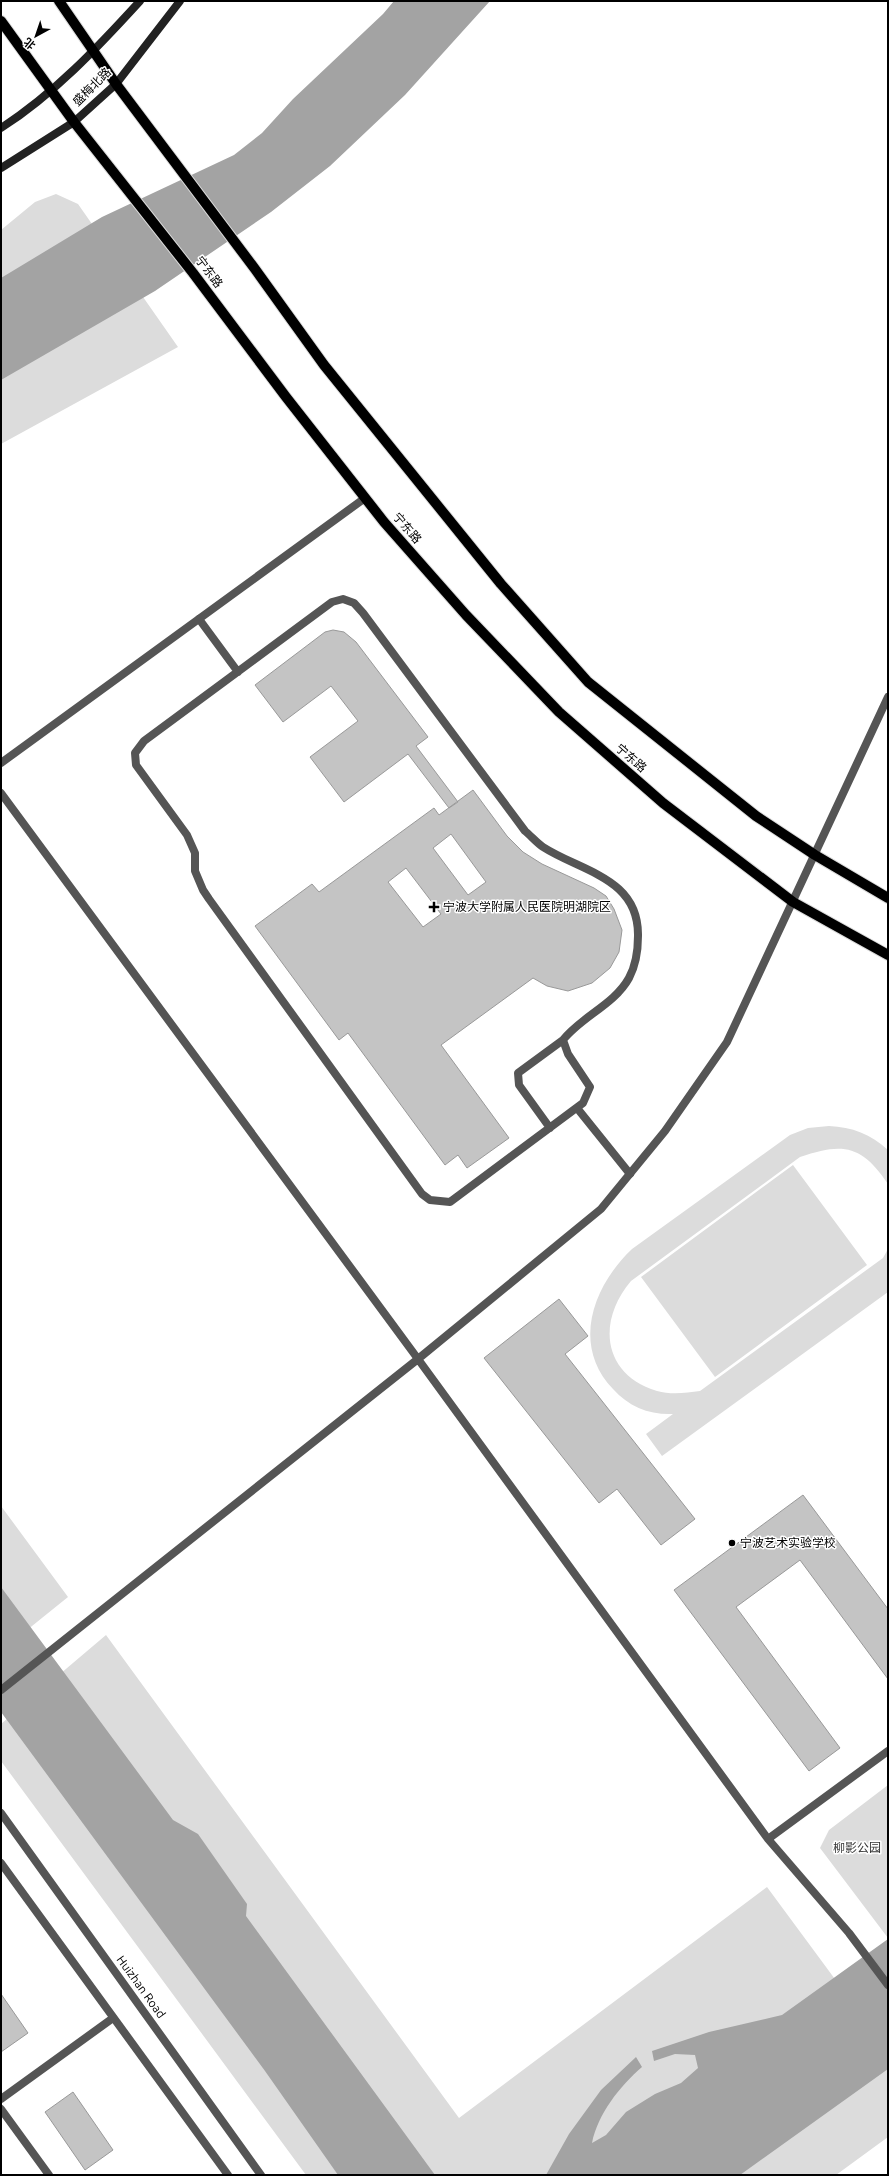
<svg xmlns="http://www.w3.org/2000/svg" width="889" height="2176" font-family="Ubuntu,'Noto Sans SC',sans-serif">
  <rect width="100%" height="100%" fill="#fff"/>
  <path fill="#dcdcdc" d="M56,194L78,204L178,347L1,444V230L35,202Z
    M829,1126C852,1127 871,1134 888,1150V1184C862,1145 843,1142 800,1157L631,1281C597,1321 602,1374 657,1391C671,1395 686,1393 700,1391L883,1258L888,1249V1292L662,1456L646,1434L673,1414C650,1415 629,1407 613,1389C571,1345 593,1286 632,1249L790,1135L808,1128Z
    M793,1165L867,1265L715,1377L641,1277Z
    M1,1506L68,1597L1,1651Z
    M106,1635L459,2118L767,1887L888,2051V2137L836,2175H306L1,1761V1724Z
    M888,1785V1938L820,1848L829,1830Z"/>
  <path fill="#a3a3a3" d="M394,1H490L405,95L330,166L271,212L155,291L1,380V278L102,217L234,155L262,133L293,99L383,14Z
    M1,1587L173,1820L198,1834L247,1904L246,1916L435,2175H338L265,2071L1,1712Z
    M888,1939V2069L740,2175H546L569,2134L601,2090L636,2057L642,2067C619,2087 598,2114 592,2143L606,2135L626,2112L655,2094L681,2083L698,2068L695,2055L675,2054L654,2061L652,2051L709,2032L782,2015Z"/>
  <path fill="#c4c4c4" stroke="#999" fill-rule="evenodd" d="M333,630L344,632L356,642L428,737L416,746L458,802L449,808L408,754L344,802L310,757L358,721L331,686L283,722L255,685L325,632Z
    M473,790L507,836L523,852L542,864L594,888L606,896L614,909L622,930L619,952L610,968L592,983L568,991L547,986L533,978L441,1045L509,1138L467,1168L458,1155L445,1165L348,1033L339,1040L255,926L312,884L319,892L434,808L439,815ZM451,834L486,882L468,895L433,848ZM406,868L441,914L423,927L388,882Z
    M559,1299L588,1336L565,1354L695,1519L661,1545L617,1489L599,1503L484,1358Z
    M803,1495L888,1609V1679L800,1560L736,1607L840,1748L809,1771L674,1590Z
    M1,1994L28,2033L1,2052Z
    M73,2092L113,2150L85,2170L45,2112Z"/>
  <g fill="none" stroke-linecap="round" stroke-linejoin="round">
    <g stroke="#dbdbdb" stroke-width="12">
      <path id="primary" d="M59,1L116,84L255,269L324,365L501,584L588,682L756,816L815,855L888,898
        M1,21L74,122L193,273L286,397L384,522L466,615L559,712L663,803L793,902L888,955"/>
    </g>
    <path stroke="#555" stroke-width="8" d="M343,599L354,603L363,613L525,831C531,836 537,843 543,847C582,872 639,878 638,936C638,950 636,965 629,978C614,1005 582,1016 563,1040L568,1054L590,1087L583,1103L450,1202L430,1200L422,1194L209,899L203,890L195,871V853L187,835L136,765L135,753L144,741L332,602Z
      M199,619L238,672
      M577,1108L630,1174
      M550,1128L519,1085L518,1073L563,1040
      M1,2099L113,2018
      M1,2109L49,2175"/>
    <path stroke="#555" stroke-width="8" d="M1,763L365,498"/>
    <path stroke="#555" stroke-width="8" d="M1,793L418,1359L768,1839L849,1933L888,1985
      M1,1690L418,1359L601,1209L665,1131L727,1042L888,697
      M1,1813L261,2175
      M768,1839L888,1751
      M1,1863L228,2175"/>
    <path stroke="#222" stroke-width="8" d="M1,128C54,94 98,47 140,1
      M1,168L74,122L116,84L180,1"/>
    <use href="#primary" stroke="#000" stroke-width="10"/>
  </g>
  <g fill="#000" stroke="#fff" stroke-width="1.5">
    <path d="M432 901h4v4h4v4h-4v4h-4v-4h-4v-4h4z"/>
    <circle cx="732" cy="1543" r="4"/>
  </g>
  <g text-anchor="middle" stroke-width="3" stroke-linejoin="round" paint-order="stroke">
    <g font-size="12" fill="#000" stroke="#fff">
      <text transform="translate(92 87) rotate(-45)" y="4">盛梅北路</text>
      <text transform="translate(209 272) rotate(53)" y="4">宁东路</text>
      <text transform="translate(407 528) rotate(49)" y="4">宁东路</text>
      <text transform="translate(631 758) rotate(41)" y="4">宁东路</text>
      <text transform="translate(141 1987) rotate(54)" y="4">Huizhan Road</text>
    </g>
    <g font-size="12" fill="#000" stroke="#fff" text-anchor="start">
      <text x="443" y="911">宁波大学附属人民医院明湖院区</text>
      <text x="740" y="1547">宁波艺术实验学校</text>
    </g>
    <g font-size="12" fill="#333" stroke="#fff">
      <text x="857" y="1852">柳影公园</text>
    </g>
  </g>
  <rect width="889" height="2176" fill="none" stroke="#000000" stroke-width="4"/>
  <g transform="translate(36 36) rotate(220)" stroke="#ffffff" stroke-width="3" paint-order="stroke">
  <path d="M0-3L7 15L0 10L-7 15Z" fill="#000000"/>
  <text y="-6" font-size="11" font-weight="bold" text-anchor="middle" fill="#000000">北</text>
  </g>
</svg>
